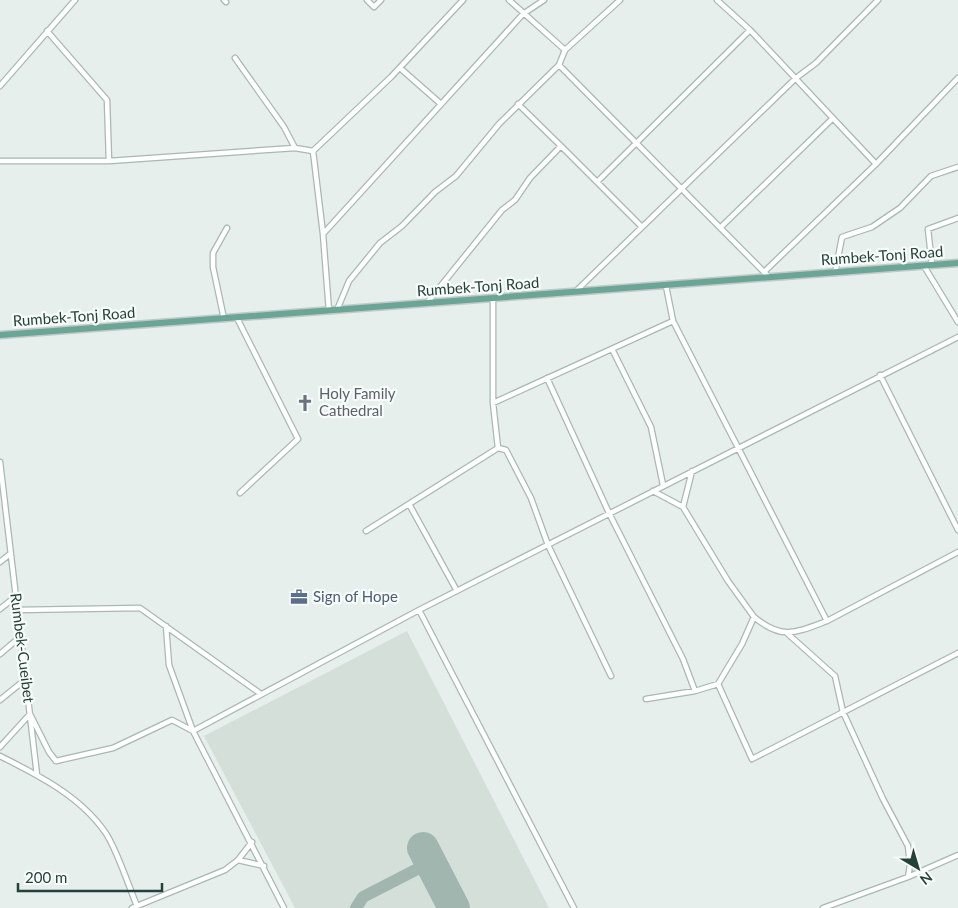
<svg xmlns="http://www.w3.org/2000/svg" width="958" height="908" font-family="Lato,sans-serif">
  <rect width="100%" height="100%" fill="#e6efeb"/>
  <path fill="#d4dfda" d="M407,631L549,908H295L204,736Z"/>
  <g fill="none" stroke-linecap="round" stroke-linejoin="round">
    <path stroke="#a2b6b0" stroke-width="12" d="M356,908L363,897L431,862"/>
    <path stroke="#a2b6b0" stroke-width="32" d="M423,848L454,908"/>
    <g stroke="#a8b8b2" stroke-width="7">
      <path id="street" d="M224,0L226,2
        M367,0L374,7L381,0
        M509,0L565,50
        M717,0L750,30L876,164
        M47,31L107,100L109,161
        M235,58L284,127L295,148
        M559,65L769,277
        M400,68L441,104
        M0,86L75,0
        M561,146L642,227
        M313,151L323,234
        M0,161H109L295,148L313,151L391,77L463,0
        M597,182L750,30
        M721,227L831,120
        M932,265L928,229L958,218
        M924,266L958,322
        M764,272L876,164L958,78
        M835,273L842,237L872,227L900,208L931,176L958,167
        M666,286L673,321L827,621L958,552
        M576,291L796,78L816,63L878,0
        M427,303L502,210L515,200L530,178L561,146L518,104
        M337,310L349,281L380,243L402,226L435,192L456,176L499,124L559,65L565,50L620,0
        M329,311L323,234L523,14L544,0
        M237,318L298,439L240,493
        M224,319L213,267V253L227,228
        M612,349L651,427L663,485
        M880,375L958,530
        M547,378L609,513L683,659L695,691
        M493,403L673,321
        M498,448L506,450L531,498L548,545L611,676
        M0,462L37,775
        M692,471L683,507L728,581L754,617
        M653,491L683,507
        M409,504L457,591
        M366,531L498,448L493,403V298
        M0,562L10,554
        M0,609L15,597
        M17,610L140,608L261,694
        M419,610L574,908
        M166,626L169,665L193,731L284,908
        M788,634L835,676L843,712L883,799L908,846L910,865L908,877L823,908
        M0,654L20,637
        M718,684L742,644L754,617C782,640 795,633 827,621
        M646,699L695,691L718,684L752,759L958,653
        M0,700L26,679
        M193,731L419,610L958,337
        M0,747L30,714L49,752L56,761L113,748L172,720L193,731
        M0,756C38,775 80,796 105,832C116,847 129,887 137,906
        M238,860L252,842
        M908,877L958,855
        M132,908L225,870L238,860L264,866"/>
    </g>
    <g stroke="#c2cac8" stroke-width="9">
      <path id="primary" d="M0,335L958,263"/>
    </g>
    <use href="#street" stroke="#fff" stroke-width="4.5"/>
    <use href="#primary" stroke="#6aa596" stroke-width="6"/>
  </g>
  <defs>
    <g id="church-bare" transform="scale(1.35)"><path d="M-1.2-6h2.4v3.5h3.3v2.4h-3.3V6h-2.4V-.1h-3.3v-2.4h3.3Z" fill="#6b7280" stroke="#f7fbf9" stroke-width="2.5" paint-order="stroke"/></g>
    <g id="office-bare" transform="scale(1.35)"><path d="M-6-3h4V-5.5h4V-3h4V5H-6ZM-1-4.5V-3h2v-1.5ZM-6 0V1H6V0Z" fill="#5c6f8a" stroke="#f7fbf9" stroke-width="2.5" paint-order="stroke"/></g>
  </defs>
  <g fill-rule="evenodd">
    <use href="#church-bare" x="305" y="403"/>
    <use href="#office-bare" x="299" y="597"/>
  </g>
  <g text-anchor="middle" stroke-width="4.5" stroke-linejoin="round" paint-order="stroke">
    <g font-size="15" fill="#24423a" stroke="#f7fbf9">
      <text transform="translate(882 256) rotate(-4)" y="5">Rumbek-Tonj Road</text>
      <text transform="translate(478 287) rotate(-4)" y="5">Rumbek-Tonj Road</text>
      <text transform="translate(74 317) rotate(-4)" y="5">Rumbek-Tonj Road</text>
      <text transform="translate(22 648) rotate(83)" y="5">Rumbek-Cueibet</text>
    </g>
    <g font-size="15" fill="#5b616d" stroke="#f7fbf9" text-anchor="start">
      <text x="319" y="399">Holy Family<tspan x="319" dy="17">Cathedral</tspan></text>
    </g>
    <g font-size="15" fill="#4e5e75" stroke="#f7fbf9" text-anchor="start">
      <text x="313" y="602">Sign of Hope</text>
    </g>
  </g>
  <g transform="translate(918 868) rotate(142)" stroke="#f7fbf9" stroke-width="4" paint-order="stroke">
  <path d="M0-4L9 19L0 12L-9 19Z" fill="#24423a"/>
  <text y="-8" font-size="14" font-weight="bold" text-anchor="middle" fill="#24423a">N</text>
  </g>
  <path d="M18 883v8h144v-8" fill="none" stroke="#24423a" stroke-width="2.5"/>
  <text x="25" y="883" font-size="15" fill="#24423a" stroke="#f7fbf9" stroke-width="4" paint-order="stroke">200 m</text>
</svg>
